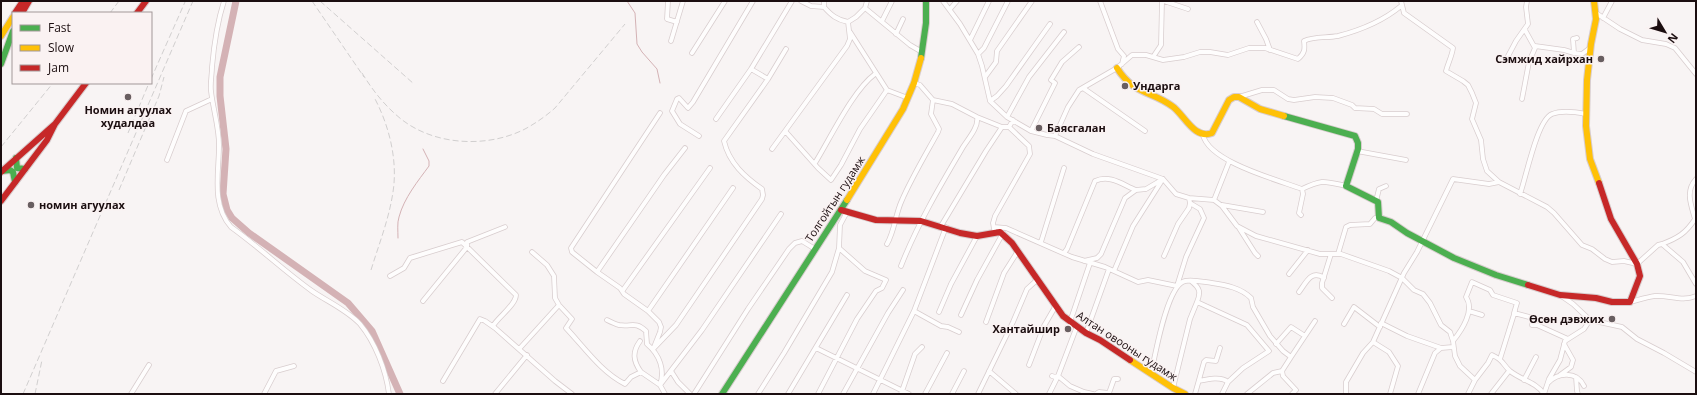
<svg xmlns="http://www.w3.org/2000/svg" width="1697" height="395" font-family="'Open Sans',sans-serif">
  <rect width="100%" height="100%" fill="#f8f4f4"/>
  <g fill="none" stroke-linecap="round" stroke-linejoin="round">
    <path stroke="#d4b2b5" stroke-width="1" d="M627,1L635,13L637,44L642,52L657,69L660,83
      M398,238C398,231 397,223 399,217C404,198 418,181 429,166V161L423,149"/>
    <path stroke="#d4b2b5" stroke-width="7" d="M236,1L220,77V96L226,149L223,194L227,210L232,218L249,233L348,303L372,331L400,394"/>
    <g stroke="#d8cdce" stroke-width="5.5">
      <path id="street" d="M224,1C217,23 214,44 212,67C212,75 210,83 211,91C213,109 219,127 219,145C219,173 211,204 231,227C259,247 284,271 312,291C328,302 347,310 360,324C375,342 386,370 389,394
        M668,1L667,19L677,22
        M801,1L811,6L824,7C831,15 837,20 848,22L856,17L865,8L910,45L922,52
        M943,1L960,24L978,54L982,66L990,101L1007,117L1031,131L1047,135L1055,136L1093,154L1163,179L1176,194L1189,198L1214,200L1222,206L1237,226L1256,236L1320,254H1341L1389,271L1402,278L1414,290L1423,294L1430,303L1441,325L1450,332L1453,341L1455,356L1460,366L1475,380L1488,363L1492,355C1504,360 1502,364 1510,371C1521,380 1536,382 1544,394
        M1100,1L1118,49L1124,56L1122,64
        M1164,1L1188,9
        M1401,1L1404,13L1453,48C1452,56 1448,63 1446,71L1463,81L1468,85L1472,93L1476,103L1472,119L1481,140L1483,159L1487,171L1499,182
        M824,7V1
        M865,8L867,1
        M950,9L957,1
        M1596,13L1620,29L1642,40L1666,44L1675,48L1696,74
        M1603,18L1612,1
        M882,21L892,1
        M1257,22L1266,39L1270,50
        M850,32L887,90L908,98
        M896,34L903,19
        M1577,38L1573,39L1574,53L1582,54L1590,48
        M970,40L989,1
        M671,41L683,1
        M1535,46L1564,50L1574,53
        M692,53L725,1
        M978,54L984,48L1008,1
        M1153,57L1161,45L1162,1
        M1508,61L1507,58L1516,41L1528,24L1526,7L1527,1
        M751,69L768,79
        M985,77L996,62L997,51L1032,1
        M914,83L920,85L933,100L952,104L977,117L1002,127
        M1083,88L1145,131
        M1239,97L1262,90H1274L1288,99L1294,100L1315,97L1333,98L1352,105L1355,108L1374,109L1382,114H1407
        M1522,99L1529,62L1535,48L1525,30
        M990,101L997,96L1006,86L1050,24
        M1007,117L1029,77L1064,32
        M716,119L751,69L792,1
        M1031,131L1055,83L1051,80L1062,62L1079,47
        M786,132L818,168L831,180L841,165L860,129L887,90
        M1203,135C1209,162 1278,180 1302,189C1323,179 1324,181 1346,186
        M699,136L680,124L672,111L677,99L679,98L688,108L693,102L753,1
        M1055,136L1068,107L1079,90L1117,68L1132,55H1146L1163,60L1184,57L1200,52H1210L1228,55L1249,48H1265L1298,59C1305,53 1305,49 1304,41C1314,36 1327,38 1338,36C1361,30 1383,21 1401,6
        M772,149L847,46L850,39L848,22
        M1357,151L1406,160
        M167,160L186,111L212,99
        M815,163C830,139 853,90 875,74
        M1520,194C1526,178 1537,120 1552,114C1562,110 1576,112 1586,114
        M1214,200L1229,162
        M1376,201L1379,189L1386,186
        M1222,205L1263,212
        M1301,215L1299,213L1303,194L1302,189
        M941,226L986,151L1002,127H1009
        M994,227L1006,228L1072,257L1105,267L1138,282L1148,280L1177,286L1186,257L1204,218L1200,209L1190,203L1189,198
        M1239,228L1255,253L1258,256
        M994,229L993,223L995,216L1030,154L1029,146L1009,127L1013,120
        M1041,242L1064,168
        M887,244C895,230 895,215 902,200C912,177 926,154 938,132L939,129L931,114L933,100
        M1662,244C1678,238 1686,233 1695,219C1691,205 1685,191 1696,179
        M532,252L547,265L554,276L555,298L559,305L572,319L566,328C584,347 601,372 625,384L631,377L641,372L660,385L702,330L781,214
        M1064,253L1067,249L1095,181C1110,174 1123,185 1136,190
        M1331,254L1322,283V288L1332,298
        M1338,254L1346,227L1350,225L1370,224L1375,218H1379
        M1164,256L1178,224L1189,208L1190,203
        M1084,261L1097,258L1101,254L1125,198L1136,190L1146,189L1163,179
        M901,266C917,225 940,186 963,147C968,139 979,127 977,117
        M1114,271L1133,226L1161,182
        M597,272L664,175L685,148
        M1289,274L1308,250
        M390,276L404,268L410,258L462,242L516,295C516,305 498,317 493,326
        M1191,281C1200,288 1201,292 1197,302L1247,325L1269,351L1243,368L1228,382L1222,394
        M623,290L710,168
        M1299,292C1306,283 1311,269 1324,278
        M1560,295L1573,304L1590,320L1622,327L1637,339L1664,353L1696,372
        M423,301L467,247V242L505,227
        M1630,302C1638,300 1647,297 1655,296C1670,295 1682,302 1696,296
        M648,311L733,188
        M914,311L941,326L948,327L959,332
        M1469,311L1482,315
        M939,312L951,284L977,236
        M961,315L977,280L1003,233
        M607,320C611,322 615,324 619,325C632,327 635,321 646,331L647,344C660,355 665,370 660,385L665,394
        M986,322L1004,273L1018,251
        M1070,322L1090,263
        M1381,323L1407,336L1441,348
        M1344,324L1354,307L1380,327
        M1086,333L1109,269
        M640,341C632,352 633,361 641,372
        M1453,341C1462,330 1475,310 1466,297L1472,282L1490,290L1493,295L1517,303L1514,313L1533,318L1532,325H1537L1568,339
        M1373,342L1389,352L1398,366L1390,394
        M1276,344L1291,327L1305,336
        M654,347L660,332L661,327L659,322L648,311L624,294L620,288L597,272L572,252L571,248L660,113
        M520,348L559,305
        M816,348L909,394
        M653,349L676,325L762,199L763,195L762,189C745,177 729,163 724,141L768,79L786,49
        M1291,357L1315,321
        M1500,359L1515,311
        M1029,365L1044,326L1055,307
        M671,371L678,382L690,394
        M989,371L1016,394
        M1151,374C1155,356 1167,285 1185,281C1192,279 1204,282 1212,283C1226,285 1241,288 1251,298L1253,307L1270,336L1283,351L1291,357L1282,371L1283,376L1296,390L1292,394
        M1560,375L1571,367L1573,360L1564,344
        M1052,376L1055,377L1058,376L1070,386L1084,392L1093,394
        M1576,377L1577,391L1578,394
        M1524,380L1536,357
        M443,381L480,319L485,321L495,328L555,381L572,394
        M1199,381C1208,379 1221,376 1228,382
        M1548,383C1558,372 1577,371 1584,386
        M1173,388L1190,319L1197,302
        M131,394L149,365
        M264,394L276,371L294,366
        M495,394L527,355
        M694,394L748,309L789,249L795,243L802,241L815,249
        M758,394L784,353L832,272L839,248
        M788,394L847,295
        M818,394L857,319L876,291L882,288L886,280L865,271L839,248L840,225L847,212
        M843,394L888,313L903,290
        M873,394L914,311L946,227
        M901,394L915,354L922,347
        M925,394L947,353
        M952,394L964,371
        M978,394L1013,322L1027,289L1038,279
        M1049,394L1058,376L1077,326
        M1096,394L1099,392L1109,393L1114,379H1118
        M1195,394L1204,362L1206,360L1216,361L1220,348
        M1247,394L1273,373L1282,371
        M1346,394V382L1363,353L1373,342L1404,273L1417,252L1453,179L1489,184L1499,182L1547,207L1554,213L1582,245L1592,249L1605,259L1612,262L1624,261L1637,264L1658,245L1662,244L1683,262L1696,284
        M1418,394L1435,353L1441,348L1453,347
        M1468,394L1475,380
        M1491,394L1509,371
        M1544,394L1549,379L1560,360L1565,341L1584,329L1590,320"/>
    </g>
    <g stroke="#d8cdce" stroke-width="8">
      <path id="fast" d="M921,58L926,23V1
        M1,64L13,31
        M1284,116L1355,136L1358,143V149L1346,186L1378,202L1379,218L1391,222L1407,233L1454,258L1496,275L1528,285
        M16,158L17,168L25,169
        M2,171L10,170L13,172L15,182
        M722,394L847,200"/>
    </g>
    <g stroke="#d8cdce" stroke-width="8">
      <path id="slow" d="M1594,1L1596,19L1591,44L1587,80L1586,126L1590,159L1599,183
        M1,36L13,17
        M1117,68C1134,95 1150,90 1172,106C1184,114 1194,140 1212,133L1229,100L1234,97H1239L1260,109L1284,116
        M847,200L903,109L914,83L921,58
        M1130,360L1173,388L1185,394"/>
    </g>
    <g stroke="#d8cdce" stroke-width="8">
      <path id="jam" d="M15,13L23,1
        M22,13L29,1
        M137,13L146,1
        M1,172L55,124L86,83
        M1,201L47,140L55,124
        M841,210L876,220L921,221L960,233L977,236L1000,232L1012,243L1063,316L1086,333L1100,340L1130,360
        M1528,285L1560,295L1596,298L1612,302H1630L1640,276L1637,264L1611,219L1599,183"/>
    </g>
    <use href="#street" stroke="#fefdfd" stroke-width="4"/>
    <use href="#fast" stroke="#4caf50" stroke-width="6"/>
    <use href="#slow" stroke="#ffc107" stroke-width="6"/>
    <use href="#jam" stroke="#c62828" stroke-width="6"/>
    <path stroke="#d1cfcf" stroke-width="1" stroke-dasharray="6 3" stroke-linecap="butt" d="M312,1L364,77
      M320,1L414,84
      M110,13L119,1
      M362,73C373,91 385,106 401,119C435,146 488,148 525,129C536,123 546,116 555,108L625,24
      M151,79L185,2
      M128,133L149,83
      M1,147L53,83
      M119,190L159,96L164,77
      M371,270C379,244 389,219 393,192C398,160 389,125 374,97
      M23,394L193,1
      M35,394L42,360"/>
  </g>
  <g fill="#685e60" stroke="#faf2f2" stroke-width="1.5">
    <circle cx="1601" cy="59" r="4"/>
    <circle cx="1125" cy="86" r="4"/>
    <circle cx="128" cy="97" r="4"/>
    <circle cx="1039" cy="128" r="4"/>
    <circle cx="31" cy="205" r="4"/>
    <circle cx="1612" cy="319" r="4"/>
    <circle cx="1068" cy="329" r="4"/>
  </g>
  <g text-anchor="middle" stroke-width="3" stroke-linejoin="round" paint-order="stroke">
    <g font-size="11" font-weight="bold" fill="#1b0e10" stroke="#faf2f2" text-anchor="end">
      <text x="1593" y="63">Сэмжид хайрхан</text>
      <text x="1133" y="90" text-anchor="start">Ундарга</text>
      <text x="128" y="114" text-anchor="middle">Номин агуулах<tspan x="128" dy="13">худалдаа</tspan></text>
      <text x="1047" y="132" text-anchor="start">Баясгалан</text>
      <text x="39" y="209" text-anchor="start">номин агуулах</text>
      <text x="1604" y="323">Өсөн дэвжих</text>
      <text x="1060" y="333">Хантайшир</text>
    </g>
    <g font-size="11" fill="#1b0e10" stroke="#faf2f2">
      <text transform="translate(835 199) rotate(-57)" y="4">Толгойтын гудамж</text>
      <text transform="translate(1127 346) rotate(33)" y="4">Алтан овооны гудамж</text>
    </g>
  </g>
  <rect width="1697" height="395" fill="none" stroke="#1b0e10" stroke-width="4"/>
  <rect x="12" y="12" width="140" height="72" fill="#faf2f2" stroke="#a19798"/>
  <rect x="20" y="25" width="20" height="6" fill="#4caf50" stroke="#a19798"/>
  <text x="48" y="32" font-size="12" fill="#1b0e10">Fast</text>
  <rect x="20" y="45" width="20" height="6" fill="#ffc107" stroke="#a19798"/>
  <text x="48" y="52" font-size="12" fill="#1b0e10">Slow</text>
  <rect x="20" y="65" width="20" height="6" fill="#c62828" stroke="#a19798"/>
  <text x="48" y="72" font-size="12" fill="#1b0e10">Jam</text>
  <g transform="translate(1665 32) rotate(128)" stroke="#faf2f2" stroke-width="3" paint-order="stroke">
  <path d="M0-3L7 15L0 10L-7 15Z" fill="#1b0e10"/>
  <text y="-6" font-size="11" font-weight="bold" text-anchor="middle" fill="#1b0e10">N</text>
  </g>
</svg>
